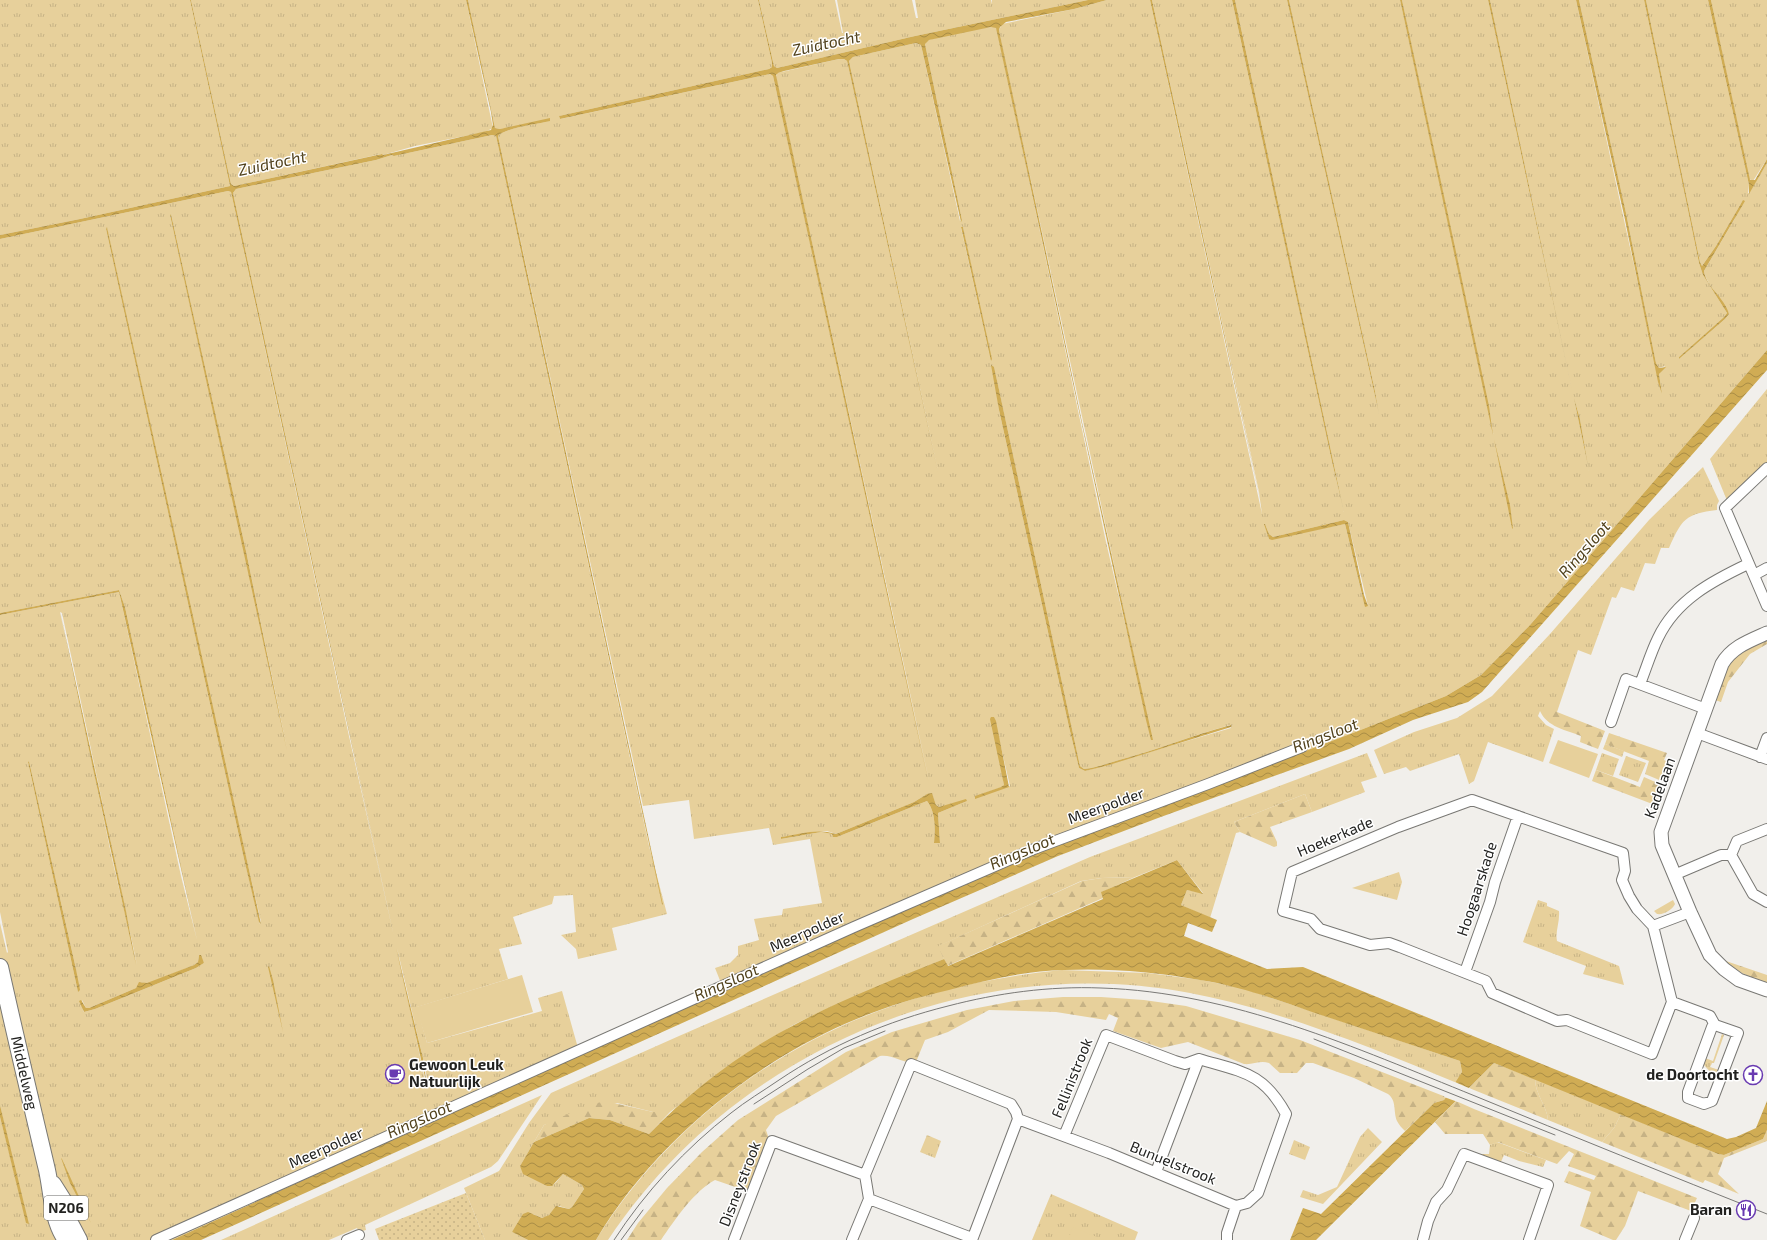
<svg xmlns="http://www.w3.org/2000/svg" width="1767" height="1240" font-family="'Exo 2',sans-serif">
  <defs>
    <pattern id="grass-tufts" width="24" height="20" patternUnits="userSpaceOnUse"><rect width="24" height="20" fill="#e7d09b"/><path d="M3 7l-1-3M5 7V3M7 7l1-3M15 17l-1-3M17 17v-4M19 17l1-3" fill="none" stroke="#c6b285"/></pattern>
    <pattern id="forest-firs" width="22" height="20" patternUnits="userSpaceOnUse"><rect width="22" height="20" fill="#e7d09b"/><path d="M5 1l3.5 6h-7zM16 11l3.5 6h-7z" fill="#c6b285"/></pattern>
    <pattern id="garden-dots" width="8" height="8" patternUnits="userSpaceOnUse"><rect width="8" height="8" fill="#e7d09b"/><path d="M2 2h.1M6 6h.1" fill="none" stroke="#c6b285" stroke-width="1.8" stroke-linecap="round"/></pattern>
    <pattern id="water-waves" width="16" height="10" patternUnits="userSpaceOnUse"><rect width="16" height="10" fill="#d0ac54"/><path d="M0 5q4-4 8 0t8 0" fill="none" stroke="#a88c45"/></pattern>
  </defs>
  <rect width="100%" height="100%" fill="#f1efeb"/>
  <path fill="url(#grass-tufts)" fill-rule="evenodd" d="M0,0H190L230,186L80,219L0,235Z
    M191,0H466L493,128L485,132L415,146L383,155L381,154L234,186L231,184Z
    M468,0H758L772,63V67L769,69L559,116L560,119L565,118L770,74L773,76L930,785L776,77L777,73L839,59H844L847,61L939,476L849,61L853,57L916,43L921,45L960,221L962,220L925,44C926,41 926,41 929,40C939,36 985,26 996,27L997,30L1106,542L1152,740L1006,65L999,30L1002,24L1074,9L1107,0H1150L1262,514L1259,492L1152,0H1232L1332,462L1344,512L1235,0H1287L1379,414L1375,391L1289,0H1400L1494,434L1402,0H1488L1572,390L1490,0H1576L1662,394L1659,374L1665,366L1659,368L1656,363L1626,213L1579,0H1644L1699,263L1703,275L1727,313L1724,317L1679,357V359L1725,319L1729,314C1723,300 1706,284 1704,271L1734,220L1743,200L1716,246L1702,266L1700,262L1646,0H1708L1749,185L1748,193H1749L1767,163V350L1530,625L1481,675L1446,696L1358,731L1020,859L329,1167L172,1240H0V1117L27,1224L0,1105V923L7,953L8,952L0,912V615L119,592L181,876L197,940L125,607L119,590L0,613V239L228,191L231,192L349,736L394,937L233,193L236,189L376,160L392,155L394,156L492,135L496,136L649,846L667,914L612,928L617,950L578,959L576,949L561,935L576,932L573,895L554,896L552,904L513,917L522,944L499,949L508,979L417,1007L427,1043L542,1011L538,998L562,991L578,1048L721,983L715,968L730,963L738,955V946L759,940L754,919L782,915L783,909L822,903L810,839L773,845L769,828L694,839L689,800L643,806L498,136C504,128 538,124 550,121L500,129L495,128ZM171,214L246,551L287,749L245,554L170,215ZM963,227L991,361L961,228ZM107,228L208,691L261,922L260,924L244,859L106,229ZM994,367L1080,766L1084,769C1096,768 1108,763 1119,760C1157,750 1193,735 1230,725L1231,728L1085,771L1079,768L1069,727L999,410ZM1574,398L1580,419L1589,471L1574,399ZM1344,520L1348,522L1368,606L1362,595L1345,524L1269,539L1265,524L1269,534L1273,537ZM60,612L62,613L137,965L113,863ZM994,717L1010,786L976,796L1002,787L1004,785ZM29,761L76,969L78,992L28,762ZM927,794H932L936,805L939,807L967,801L938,813L940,843H934C935,830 936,812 927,801L837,837H833L832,834L821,832L781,839V837L827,831L836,834L914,802ZM397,948L423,1058L428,1084L426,1085ZM199,955L204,963L196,968L95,1009L84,1012L83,1011L82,1000L86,1008H89L136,988L141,982L147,984L194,965L198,962Z
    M759,0H835L842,33H843L837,0H912L916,18H918L915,0H991L992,4V0H1088L915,36L777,68L774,66Z
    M1711,0H1767V159L1753,181L1749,179Z
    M1767,389V466L1728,503L1710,459Z
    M1703,467L1719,501L1717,505V510C1685,514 1682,519 1669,548H1661L1655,564L1645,563L1634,591L1621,587L1616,598L1612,597L1591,655L1578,650L1557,712L1540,711L1538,716L1546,725L1554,729L1543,762L1488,742L1474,781L1469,784L1459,754L1410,771L1406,767L1384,774L1374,750L1414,732L1457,718L1492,696L1550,634L1649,520Z
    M1605,744L1624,751L1622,757L1603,749Z
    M1367,753L1377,777L1361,782L1365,792L1312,812L1305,794L1234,822L1240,832L1236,833L1210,918L1181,905L1187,890L1203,893L1177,860L1135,877L1102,878L1081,881L939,946L944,959L824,1010L793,1025L725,1069L670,1112H653L617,1103L544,1125L520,1166L547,1186C556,1186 557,1180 563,1174L582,1185L584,1189L572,1207L569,1209L559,1206C553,1209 550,1217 542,1218L533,1214L512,1232L528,1240H485L464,1188L499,1171L529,1123L551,1093L679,1036L1090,857Z
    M1602,753L1619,759L1613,776L1596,770Z
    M1626,756L1646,763L1638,782L1619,775Z
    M1399,872L1402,882L1397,900L1352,888Z
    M1538,900L1547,903V906L1559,911C1560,922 1555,932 1557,941L1619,966L1624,985L1583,974L1586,966L1523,942Z
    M1062,970L1148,973L1201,980L1242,988L1460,1061L1462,1072L1457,1083C1373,1048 1279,1010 1190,993C967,951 733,1052 608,1240H596C618,1204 645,1171 675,1141C784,1034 912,985 1062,970Z
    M1722,1034L1724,1035L1714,1063H1712L1710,1067L1719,1070L1716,1078L1703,1064L1705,1058L1713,1061Z
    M1535,1079L1621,1114L1614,1128L1602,1142L1548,1120C1547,1106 1535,1094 1535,1079Z
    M542,1095L498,1161L491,1167L365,1225L366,1230L359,1232L357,1228L329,1240H221Z
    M1368,1128L1382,1142L1323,1204L1300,1197L1303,1190L1318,1195L1337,1187L1360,1137Z
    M927,1135L941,1141L935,1158L920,1152Z
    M1294,1140L1310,1147L1305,1160L1289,1154Z
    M1497,1142L1546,1160L1543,1167L1519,1161L1504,1155L1500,1164L1481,1156L1482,1154H1489L1490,1145Z
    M1051,1194L1138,1232L1135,1240H1032Z"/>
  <path fill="url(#forest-firs)" d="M1767,639V644L1750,654L1728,682L1721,702L1715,700L1729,663L1734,656Z
    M1550,708L1557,712L1605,731L1598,749L1580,742L1581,736C1566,730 1547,727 1540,711Z
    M1609,733L1667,753L1664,760L1671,763L1664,782L1645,774L1649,761L1605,744Z
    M1596,770L1640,787L1644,777L1662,785L1655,805L1592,781Z
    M1305,794L1312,812L1270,827L1277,842V846L1274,847L1240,832L1234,822Z
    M1135,877L1102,892L1103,898L947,966L938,946L1082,881L1102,878Z
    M1673,900L1675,904C1672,910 1664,915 1657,914L1654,911Z
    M1723,960L1767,975V984L1742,973Z
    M1063,997H1101L1144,1000L1186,1006L1300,1040L1446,1097L1444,1100L1434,1103L1405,1131C1402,1128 1399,1125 1397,1121C1393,1111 1397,1101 1388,1094L1354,1078L1313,1063H1306L1297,1073H1280L1269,1063C1260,1060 1253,1065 1244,1064L1188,1042L1161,1048L1113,1031L1118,1018L1109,1014L1106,1020L1056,1012L989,1010L948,1032L925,1040L916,1062C902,1064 893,1054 880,1056L776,1116L766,1130L769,1139L747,1191L715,1180C694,1191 674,1221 661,1240H627L638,1223L667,1188L702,1152L738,1120L846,1052L892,1032L967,1010L1014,1001Z
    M1494,1063L1535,1079C1535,1094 1547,1106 1548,1120L1469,1088Z
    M605,1101L653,1112H670L649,1134L610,1120L589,1118L534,1142L544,1125L586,1106Z
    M1456,1101L1474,1109L1697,1198L1691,1211L1638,1191L1625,1226L1616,1240H1613L1580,1226L1591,1192L1564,1182L1569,1171L1594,1180L1596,1176L1568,1166L1574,1154L1569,1151L1557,1164L1498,1142L1490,1145L1483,1134H1445L1435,1122Z
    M1621,1114L1718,1154L1724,1155L1763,1139L1767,1130V1141L1724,1158L1718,1174L1739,1194L1705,1180L1703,1183L1602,1142L1614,1128Z"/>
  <path fill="url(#garden-dots)" d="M466,1193L485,1240H379L375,1229Z"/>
  <path fill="#e7d09b" d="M1558,740L1598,754L1589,778L1549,763Z
    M522,975L533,1012L427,1043L416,1007Z
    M1073,1227L1104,1240H1068Z"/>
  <path fill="url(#water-waves)" d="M190,0H191L231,184L234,186L382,154L383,155L491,130L493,125L491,112L466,0H468L495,128L500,129L550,118V121C539,124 504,128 498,136L663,905L662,904L496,136L492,135L394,156L392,155L376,160L236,189L233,193L394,938L231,192L228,191L0,239V235L80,219L230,186Z
    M758,0H759L774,66L777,68L915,36L1088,0H1107L1074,9L1006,22L1000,27L999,30L1083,427L1153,740H1151L1146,720L996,28L991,27L929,40L925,44L962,220L961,222L921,45L916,43L853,57L849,61L939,477L847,61L844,59H839L784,71L778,73L776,75L929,785L773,76L770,74L560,119L559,116L769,69L772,67V63Z
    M1150,0H1152L1263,513Z
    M1232,0H1235L1344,512L1332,462Z
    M1287,0H1289L1375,391L1379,414Z
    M1400,0H1402L1407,23L1489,406L1493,435Z
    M1488,0H1490L1572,390Z
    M1576,0H1579L1626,213L1656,363L1659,368L1666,367L1659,374L1662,394L1658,382L1624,215Z
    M1644,0H1646L1700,262L1702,266L1716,246L1743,200L1745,201L1704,271C1706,287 1725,298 1729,314L1725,319L1679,359V357L1724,317L1727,313L1703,275L1699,263Z
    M1708,0H1711L1750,180H1755L1767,159V163L1749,194V185Z
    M171,214L246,551L287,751L170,215Z
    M107,227L261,924L259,922L244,859L106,229Z
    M961,227H963L992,359L991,361Z
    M1767,350V370L1482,692L1468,702L1413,720L1349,749L1158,818L1058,856L913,919L201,1240H172L602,1044L1020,859L1358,731L1446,696L1481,675L1530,625Z
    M991,365L994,367L998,385L1080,766L1084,769C1096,768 1108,763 1119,760C1157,750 1193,735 1231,725V727L1109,765L1085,771L1079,768L1069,727L999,410Z
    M1574,398L1580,419L1589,471L1574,399Z
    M1494,439L1510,505L1513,529L1512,528Z
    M1344,520L1348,522L1364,595L1368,606L1365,607L1345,524L1272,540L1269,539L1264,524H1265L1269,534L1273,537Z
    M119,590L125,607L197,940L119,592L0,615V613Z
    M60,611L126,911L136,965L93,769Z
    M991,717H994L996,721L1009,787L975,799V796L1001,787L1004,785L990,719Z
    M29,761L76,969L80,990L78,992L28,762Z
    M932,793L936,805L939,807L966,799L967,801L938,813L940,843H934C935,830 936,812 927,801L837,837H833L832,834L821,832L781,839V837C800,834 818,828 836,834L914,802L927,794Z
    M1177,860L1203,894L1187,890L1181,905L1217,920L1212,932L1188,923L1184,936L1267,969L1303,967L1727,1139L1736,1137L1756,1128L1767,1101V1130L1763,1139L1724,1155L1718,1154L1494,1063L1316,1240H1290L1303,1208L1321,1214L1434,1103L1444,1100L1462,1072L1460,1061C1411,1045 1361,1028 1312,1012C1275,999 1239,986 1200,980C1155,972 1109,968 1064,970C1025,971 986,980 949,990C914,998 879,1009 847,1023C748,1066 651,1147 596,1240H528L512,1232L523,1214L528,1212L542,1218L549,1215L556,1206L569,1209L572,1207L584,1189L582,1185L563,1174L552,1186H547L523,1174L520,1166L534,1142L589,1118L610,1120L649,1134C691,1091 740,1053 794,1025C842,999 893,980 944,959L948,966L1103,899L1101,892Z
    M396,948L423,1058L427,1086Z
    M199,955H201L204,963L196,968L95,1009L84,1012L79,1001L81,1000L86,1008H89L136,988L139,982L147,983L194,965L198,962Z
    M269,966L273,980L283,1032L268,967Z
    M0,1105L29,1224L26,1223L0,1117Z
    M61,1158L62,1159L91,1223L70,1183Z"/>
  <path fill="#f1efeb" d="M1455,1082L1471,1089L1458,1102L1444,1097Z"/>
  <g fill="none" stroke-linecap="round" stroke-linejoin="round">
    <g stroke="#797874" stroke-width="12">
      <path id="minor" d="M1767,468L1725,508L1767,606
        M1754,575L1767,568
        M1640,684C1646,669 1651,652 1658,638C1676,600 1712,581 1748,564
        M1611,722L1626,679L1706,709
        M1697,733L1767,759
        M1760,757L1767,738
        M1731,855L1753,894L1767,902
        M1731,855L1737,841L1767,829
        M1674,875L1721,855H1731
        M1653,926L1690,912
        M1465,972L1490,902L1495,882L1518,816
        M1672,1002L1652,1054L1567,1020L1557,1021L1492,993L1486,981L1400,947L1389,943L1370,945L1320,929L1311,919L1283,911L1292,872L1398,827L1472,800L1623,853L1625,871L1622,880L1629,896L1637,909L1653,926L1672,1002L1710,1016L1715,1025L1738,1033L1712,1101L1704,1104L1688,1098V1092L1712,1027L1715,1025
        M1199,1059C1242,1072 1263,1072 1286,1114L1258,1193L1247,1203L1236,1206
        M1018,1119L1109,1153L1236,1206L1227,1233V1240
        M1064,1136L1106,1035L1175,1061L1185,1064L1199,1059
        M1156,1172L1199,1059
        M865,1175L911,1064L1011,1104L1016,1112L1018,1119
        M869,1199L972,1238
        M156,1240L854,927L1034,849L1208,784L1302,747
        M347,1240L359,1235
        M734,1240L772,1141L865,1175
        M852,1240L869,1199L865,1175
        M972,1240L1018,1119
        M1423,1240L1428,1221L1436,1202L1447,1190L1464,1154L1548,1185L1529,1240
        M1685,1240L1694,1218"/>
    </g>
    <g stroke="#797874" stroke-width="15">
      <path id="tertiary" d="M1767,633C1749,641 1732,647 1722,664L1661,832L1662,845L1690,912L1710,955L1724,969L1739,980L1767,990"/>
    </g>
    <g stroke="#797874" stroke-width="18">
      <path id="primary" d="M0,967C15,1035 31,1102 47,1170C52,1193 52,1220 66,1240
        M53,1184L65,1203L70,1223L79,1240"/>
    </g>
    <use href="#minor" stroke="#fff" stroke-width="10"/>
    <use href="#tertiary" stroke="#fff" stroke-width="13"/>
    <use href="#primary" stroke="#fff" stroke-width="16"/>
    <path stroke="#7a7976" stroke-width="1" d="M1314,1039L1555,1135
      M754,1104L808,1069L844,1048L885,1031
      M614,1240C645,1192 686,1148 731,1113C746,1101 763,1091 779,1080C831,1045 888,1021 948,1006C998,993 1049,986 1101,988C1232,992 1356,1048 1475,1096C1572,1136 1669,1175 1767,1214
      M621,1240L643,1210"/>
  </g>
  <defs>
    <g id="cafe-ring" transform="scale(1)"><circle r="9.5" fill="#fff" stroke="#693ab1" stroke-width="1.5"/><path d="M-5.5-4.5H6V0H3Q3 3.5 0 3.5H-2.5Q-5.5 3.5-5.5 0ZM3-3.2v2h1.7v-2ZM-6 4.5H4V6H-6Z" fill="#693ab1"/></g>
    <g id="church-ring" transform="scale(1)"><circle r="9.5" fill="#fff" stroke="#693ab1" stroke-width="1.5"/><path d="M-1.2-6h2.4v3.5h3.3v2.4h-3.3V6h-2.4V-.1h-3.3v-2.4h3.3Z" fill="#693ab1"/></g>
    <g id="restaurant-ring" transform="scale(1)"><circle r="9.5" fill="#fff" stroke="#693ab1" stroke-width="1.5"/><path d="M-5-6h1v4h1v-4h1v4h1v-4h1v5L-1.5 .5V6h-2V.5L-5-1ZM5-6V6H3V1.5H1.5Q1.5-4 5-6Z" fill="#693ab1"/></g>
  </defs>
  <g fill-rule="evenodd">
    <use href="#cafe-ring" x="395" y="1074"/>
    <use href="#church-ring" x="1753" y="1075"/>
    <use href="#restaurant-ring" x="1746" y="1210"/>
  </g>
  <g text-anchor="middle" stroke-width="3" stroke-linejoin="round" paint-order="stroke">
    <rect fill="#fff" stroke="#646463" stroke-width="1" x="44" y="1196" width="44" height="24" rx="3"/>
    <g font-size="14" font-weight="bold" fill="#222220">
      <text x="66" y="1213">N206</text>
    </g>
    <g font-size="15" fill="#222220" stroke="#fff">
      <text transform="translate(1660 788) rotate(-70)" y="5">Kadelaan</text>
      <text transform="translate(1106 806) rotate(-20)" y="5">Meerpolder</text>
      <text transform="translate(1335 837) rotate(-23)" y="5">Hoekerkade</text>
      <text transform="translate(1477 889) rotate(-72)" y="5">Hoogaarskade</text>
      <text transform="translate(807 932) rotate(-24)" y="5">Meerpolder</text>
      <text transform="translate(24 1073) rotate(77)" y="5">Middelweg</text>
      <text transform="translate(1072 1078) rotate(-68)" y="5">Fellinistrook</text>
      <text transform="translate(326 1148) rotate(-24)" y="5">Meerpolder</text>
      <text transform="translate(1173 1163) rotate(22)" y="5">Bunuelstrook</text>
      <text transform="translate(740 1184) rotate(-69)" y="5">Disneystrook</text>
    </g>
    <g font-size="15" font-weight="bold" fill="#222220" stroke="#fff" text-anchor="end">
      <text x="409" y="1070" text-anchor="start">Gewoon Leuk<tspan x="409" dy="17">Natuurlijk</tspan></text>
      <text x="1739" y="1080">de Doortocht</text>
      <text x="1732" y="1215">Baran</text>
    </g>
    <g font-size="16" font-style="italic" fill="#51421d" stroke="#fff">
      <text transform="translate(826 43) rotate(-12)" y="6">Zuidtocht</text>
      <text transform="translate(272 163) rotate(-12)" y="6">Zuidtocht</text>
      <text transform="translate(1584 549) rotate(-49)" y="6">Ringsloot</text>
      <text transform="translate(1325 735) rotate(-21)" y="6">Ringsloot</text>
      <text transform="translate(1022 851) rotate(-23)" y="6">Ringsloot</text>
      <text transform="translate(726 982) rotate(-24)" y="6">Ringsloot</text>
      <text transform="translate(419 1119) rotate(-24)" y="6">Ringsloot</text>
    </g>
  </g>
</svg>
